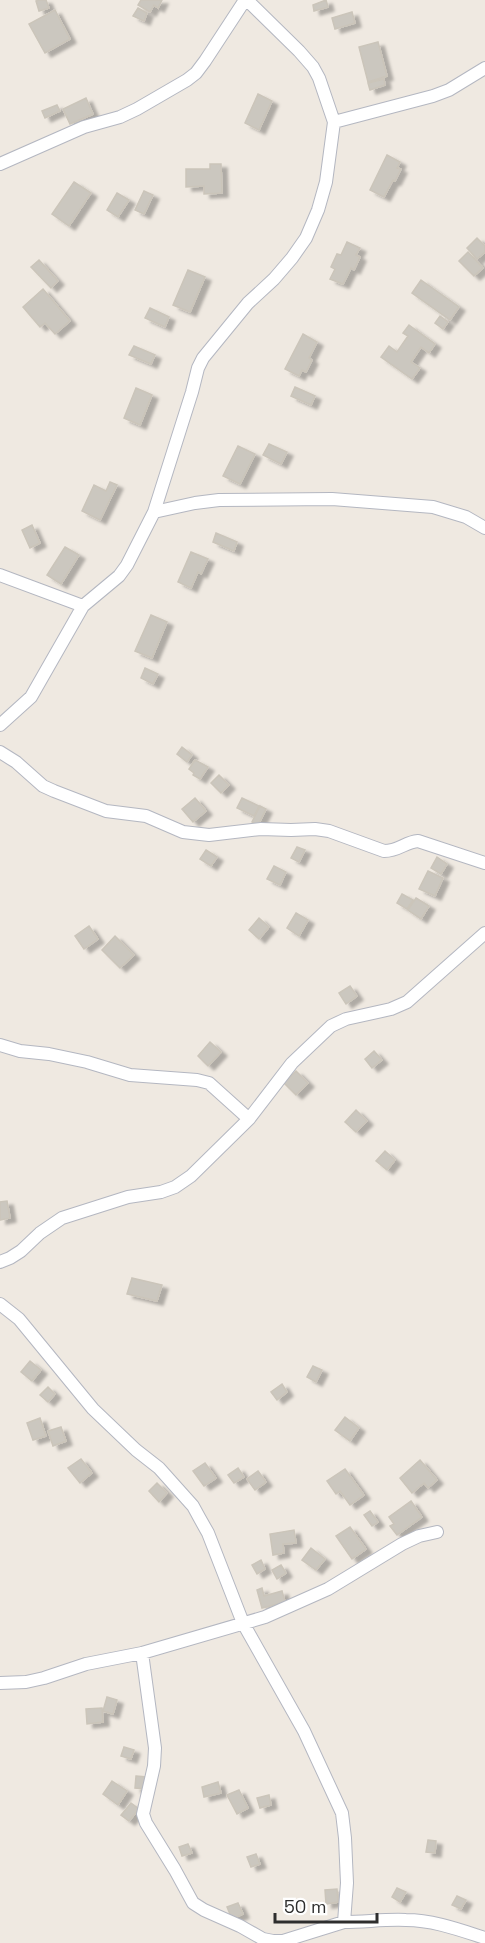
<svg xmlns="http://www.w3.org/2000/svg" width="485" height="1943" font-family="'Space Grotesk',sans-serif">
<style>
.building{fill:#cbc7bf;stroke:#cbc5ba;stroke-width:1.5;filter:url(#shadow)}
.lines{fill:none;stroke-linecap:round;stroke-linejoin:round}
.minor-casing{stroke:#b4b7c1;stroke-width:14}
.minor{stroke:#fff;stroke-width:12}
</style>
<defs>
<filter id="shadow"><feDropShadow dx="6" dy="4" stdDeviation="1.5" flood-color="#0004"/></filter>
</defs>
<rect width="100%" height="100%" fill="#efe9e1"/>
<!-- building -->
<path class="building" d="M39,0H46L49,8L39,11L36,1Z
M141,0H162L158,8L154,5L150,12L138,5Z
M326,0L328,7L314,11L313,5Z
M138,8L147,13L144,21L133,16Z
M55,10L70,39L45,53L29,24Z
M352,12L355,23L335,29L332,18Z
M378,42L387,76L368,82L359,47Z
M384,79L385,85L370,90L368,83Z
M258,94L272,101L259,130L245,123Z
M86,98L93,114L70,124L63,109Z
M57,105L60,111L45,118L42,111Z
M387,155L400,162L397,168L401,169L395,181L393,180L384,197L370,190Z
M210,164H221L222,193L204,194V186L186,187V169H210Z
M74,182L91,193L69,226L52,214Z
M144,191L153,195L144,214L135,210Z
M117,193L129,200L118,217L107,210Z
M477,238L485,246V252L477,259L467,248Z
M347,242L360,248L356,255L360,257L354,270L351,268L343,284L330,279L335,269L331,267L337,254L341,255Z
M468,252L483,268L474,276L459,261Z
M39,260L58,281L51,288L31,267Z
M188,270L205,277L190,312L173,305Z
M421,280L459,307L450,320L412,293Z
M43,289L70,321L55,334L45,323L40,327L23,307Z
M150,308L169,317L165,327L145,318Z
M440,316L448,322L443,329L435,323Z
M409,325L435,344L429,353L421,347L411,362L420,368L412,379L381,357L389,346L397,352L408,336L403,333Z
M303,334L317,342L309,358L312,360L306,372L302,370L299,376L285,369Z
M134,346L155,355L151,364L129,355Z
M295,387L315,396L311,405L291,396Z
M136,388L152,395L140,425L124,418Z
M269,444L287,452L281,464L263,455Z
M238,446L255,454L240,484L223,476Z
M110,482L117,485L100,520L82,511L94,485L106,491Z
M32,525L40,543L30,548L22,530Z
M216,533L237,542L234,551L213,542Z
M65,547L79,555L61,584L47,575Z
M191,552L208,559L201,574L198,572L191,588L178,582Z
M151,615L167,622L152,658L135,651Z
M145,668L158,674L153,684L141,678Z
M182,747L192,755L187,762L177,754Z
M195,760L208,767L200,779L193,775L194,773L189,769Z
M219,775L229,785L221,793L211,783Z
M195,798L206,811L193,822L182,809Z
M242,798L259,806L254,816L237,808Z
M260,806L266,809L258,825L252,822Z
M297,847L305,850L299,862L291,858Z
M206,850L217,857L211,866L200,859Z
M437,857L447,864L441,874L431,868Z
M274,866L286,872L280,885L267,879Z
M428,871L443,878L435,896L419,889Z
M402,894L413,900L407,909L397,903Z
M416,898L429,906L421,919L408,910Z
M296,913L308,920L299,936L287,928Z
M259,918L269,927L259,939L249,930Z
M89,926L98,939L84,949L75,936Z
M115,936L134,955L120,968L102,950Z
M350,986L357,996L346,1004L339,993Z
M210,1042L221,1052L208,1066L198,1056Z
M374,1051L382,1060L372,1068L365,1059Z
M296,1071L308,1083L296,1095L284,1083Z
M356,1110L367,1121L356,1132L345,1122Z
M385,1151L395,1160L387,1170L376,1161Z
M7,1201L10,1218L0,1220V1202Z
M132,1278L162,1285L157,1301L127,1294Z
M30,1361L41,1370L32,1381L21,1372Z
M313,1366L322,1370L316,1382L307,1377Z
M282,1384L287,1392L277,1400L271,1392Z
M48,1387L55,1394L48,1402L40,1395Z
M345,1417L359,1428L350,1441L335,1430Z
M40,1418L46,1436L33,1440L27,1423Z
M61,1427L66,1441L53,1446L48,1431Z
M81,1459L92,1473L80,1483L68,1468Z
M420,1460L437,1480L428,1488L424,1483L412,1493L400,1478Z
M205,1463L216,1478L204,1486L193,1471Z
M238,1468L244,1477L234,1483L228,1475Z
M345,1469L364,1495L350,1505L340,1491L336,1494L327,1481Z
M258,1471L266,1482L255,1490L247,1479Z
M157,1483L167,1493L159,1502L149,1491Z
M411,1501L422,1517L397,1535L390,1526L394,1524L389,1517Z
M370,1511L378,1522L372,1526L364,1515Z
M350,1527L366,1549L352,1559L336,1536Z
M294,1530L296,1543L283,1544L284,1553L273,1555L270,1534Z
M311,1548L325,1559L316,1570L302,1560Z
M261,1560L265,1569L257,1574L252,1565Z
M281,1565L286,1573L277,1579L272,1570Z
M262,1588L264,1596L282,1591L285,1602L262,1608L257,1590Z
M107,1697L117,1700L113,1714L103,1711Z
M102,1708L103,1722L87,1724L86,1709Z
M124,1747L134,1750L131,1759L121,1756Z
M136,1776L147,1777L146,1789L135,1788Z
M112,1781L127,1791L118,1805L103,1794Z
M218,1782L221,1793L204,1797L202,1787Z
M239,1790L248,1808L237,1814L227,1795Z
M269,1795L271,1805L260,1808L257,1798Z
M131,1803L139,1809L129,1821L121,1815Z
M428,1840L436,1841L435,1853L426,1852Z
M188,1844L192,1853L182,1856L179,1847Z
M256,1854L260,1864L251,1867L247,1857Z
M397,1888L406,1892L400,1902L392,1897Z
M337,1889L338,1902L326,1904L325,1890Z
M457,1896L466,1900L461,1909L452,1905Z
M238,1903L243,1914L232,1919L227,1907Z"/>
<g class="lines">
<!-- minor casing -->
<g class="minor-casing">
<path id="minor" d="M334,122L433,96L449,90L485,68
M0,164L84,127L120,117L137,109L187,80L196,73L205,61L245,0
M154,512L195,503L219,500L332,499L433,507L466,517L485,528
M0,575L83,606
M0,725L31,697L83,606L119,576L127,565L154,512L192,392L198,368L203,358L248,303L274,279L292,258L306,238L318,210L326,182L334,122L319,78L313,67L299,51L247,0
M0,752L16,762L43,786L54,791L106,811L146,816L183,832L209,835L261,829L291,830L315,829L329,831L384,851C399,851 405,842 418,841L485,863
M0,1045L20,1051L49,1054L87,1062L130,1075L197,1080L209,1083L249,1119
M0,1262L10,1258L21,1251L40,1233L62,1218L128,1197L161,1192L175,1187L191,1176L249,1119L292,1063L331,1026L346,1019L391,1009L407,1002L485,933
M0,1304L19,1319L93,1409L136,1450L159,1468L193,1506L199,1517L208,1533L243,1623L304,1731L342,1813L345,1838L347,1883L344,1922C365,1922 385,1919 406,1920C433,1920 460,1930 485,1938
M142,1653L155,1748L154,1766L143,1814L146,1823L175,1870L193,1903L204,1910L240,1926L263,1939L273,1941H283L344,1922
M0,1683L26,1682L44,1678L86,1664L142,1653L265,1617L328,1589L402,1544L419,1536L437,1532"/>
</g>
<!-- minor -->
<use href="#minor" class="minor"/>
</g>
<!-- scale -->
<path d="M275 1913v9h102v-9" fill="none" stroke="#2e2e2e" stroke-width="3"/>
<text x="284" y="1913" font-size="18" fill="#2e2e2e" stroke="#ffffff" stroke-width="4.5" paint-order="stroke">50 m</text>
</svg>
